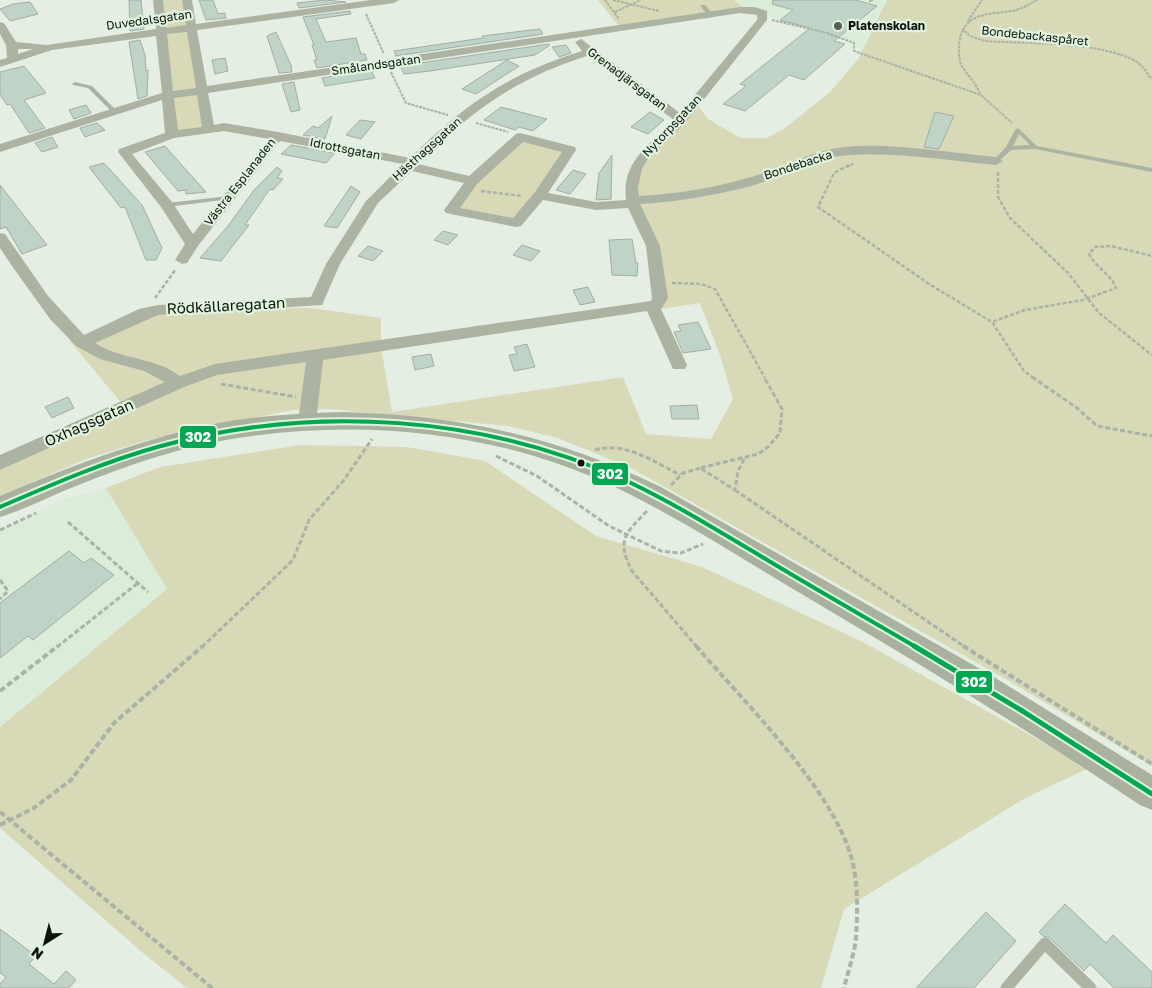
<svg xmlns="http://www.w3.org/2000/svg" width="1152" height="988" font-family="'Golos Text',sans-serif">
<style>
.built{fill:#dbedd9}
.green{fill:#d7d9b7}
.building{fill:#bfd3c6;stroke:#a4ada5}
.lines{fill:none;stroke-linecap:round;stroke-linejoin:round}
.path-far3{stroke:#abb2a6;stroke-width:2;stroke-dasharray:3 1;stroke-linecap:butt}
.path-far2{stroke:#abb2a6;stroke-width:2.5;stroke-dasharray:4 2;stroke-linecap:butt}
.path-far1{stroke:#abb2a6;stroke-width:3;stroke-dasharray:5 2.5;stroke-linecap:butt}
.path{stroke:#abb2a6;stroke-width:4;stroke-dasharray:6 3;stroke-linecap:butt}
.lane{fill:#adb3a2;fill-rule:evenodd}
.street{fill:#adb3a2;fill-rule:evenodd}
.secondary{fill:#aab29f;fill-rule:evenodd}
.bus-1-far1-casing{stroke:#e0f3de;stroke-width:8}
.bus-1-casing{stroke:#e0f3de;stroke-width:9}
.bus-1-far1{stroke:#00a651;stroke-width:4}
.bus-1{stroke:#00a651;stroke-width:5}
.poi-dot{fill:#585f57;stroke:#e0f3de;stroke-width:2}
.bus-dot{fill:#0c120b;stroke:#e0f3de;stroke-width:2}
.labels{text-anchor:middle;stroke-width:4.5;stroke-linejoin:round;paint-order:stroke}
.far-street-label{font-size:12px;fill:#0c120b;stroke:#e0f3de}
.far-poi-label{font-size:12px;font-weight:bold;fill:#0c120b;stroke:#e0f3de;text-anchor:start}
.street-label{font-size:15px;fill:#0c120b;stroke:#e0f3de}
.line-badge{stroke:#e0f3de;stroke-width:2}
.badge-label{font-size:14px;text-anchor:middle;font-weight:bold;fill:#fff}
</style>
<rect width="100%" height="100%" fill="#e4eee3"/>
<!-- built -->
<path class="built" d="M734,0H887L859,58L858,45L774,18L758,9L744,7Z
M106,488L167,589L0,727V531L60,500Z"/>
<!-- green -->
<path class="green" d="M154,0H185L205,129L172,136Z
M598,0H734L745,9L621,29Z
M887,0H1152V766L1004,678L631,468L558,438L508,426L330,409L292,410L148,440L86,459L0,496V461L123,405L70,341L107,331L142,314L186,307L311,308L381,318V347L392,412L623,377L646,434L711,439L733,399L721,358L700,303L647,311L657,297L633,166L696,103L708,119L741,138H767L784,129L830,92L859,58Z
M520,137L563,152L514,223L453,210Z
M300,445L407,447L485,461L596,536L702,567L861,641L1089,768L1027,797L844,909L821,988H187L143,953L0,828V727L167,589L106,488L160,467Z"/>
<!-- building -->
<path class="building" d="M129,0H141L144,29L130,31Z
M199,0H213L218,14L225,13L226,18L206,20Z
M325,0L346,2L299,8L297,3Z
M773,0H856L877,6L834,41L845,44L804,80L789,75L745,111L723,104L746,86L740,84L810,28L780,20L793,10L772,4Z
M30,2L38,14L10,21L0,9L13,4Z
M350,11L351,14L316,19L326,42L356,38L361,54H365L367,60L317,68L314,60H317L312,45H314L303,17Z
M540,29L543,34L396,56L394,51L483,38L482,36Z
M276,32L291,65L292,72L279,73L267,36Z
M140,40L145,55L146,71L148,70L147,96L138,99L129,42Z
M549,44L550,45L535,55L430,71L404,74L400,66Z
M566,45L571,53L559,57L552,47Z
M225,58L228,71L215,74L212,60Z
M507,60L519,66L476,94L462,89Z
M24,66L46,93L24,100L45,128L29,133L10,104L7,105L0,95V72Z
M371,70L375,78L325,86L322,78Z
M294,82L300,110L291,112L282,84Z
M86,105L91,113L74,119L69,110Z
M501,107L547,119L533,131L519,127L515,130L484,120Z
M650,112L664,120L648,134L631,127Z
M935,112L954,116L939,149L924,147Z
M332,116L325,139L303,135L313,126L318,128Z
M360,120L375,122L361,139L346,135Z
M97,123L105,130L85,137L80,128Z
M52,137L58,147L42,152L35,143Z
M291,145L335,153L326,163L281,154Z
M165,146L188,172L206,192L186,194V190L178,191L145,152Z
M612,155L611,199L596,200L599,173Z
M104,163L142,205L162,248L156,260H146L125,207L121,208L89,167Z
M277,167L282,171L277,178L283,179L273,190L270,189L245,225H249L221,261L200,258L228,226L254,190Z
M573,170L586,174L570,194L556,190Z
M0,185L47,245L22,254L6,227L0,229Z
M351,186L360,192L337,228L324,226Z
M443,231L458,235L448,245L434,240Z
M632,239L636,263H638L637,276L612,275L609,240Z
M522,245L540,251L531,261L513,255Z
M368,246L383,251L373,261L358,256Z
M588,287L595,302L580,305L573,290Z
M698,322L711,349L683,353L674,332L681,331L678,325Z
M527,344L535,367L514,371L509,355L517,354L514,347Z
M431,354L434,366L415,370L412,357Z
M68,397L74,408L52,418L45,407Z
M697,405L699,419H672L670,406Z
M69,551L84,563L91,558L114,575L33,640L28,636L0,658V603Z
M1065,904L1106,943L1113,935L1152,972V988H1114L1090,964L1084,971L1050,938L1043,936L1039,932Z
M986,912L1016,941L974,988H916Z
M0,929L36,956L29,964L54,984L66,971L76,980L69,988H0V984L6,977L0,973Z"/>
<g class="lines">
<!-- path-far3 -->
<path class="path-far3" d="M605,0L619,19
M613,0L659,11
M1037,0C1030,4 1023,8 1016,10C996,15 974,10 963,30L970,36L985,41C1026,44 1102,41 1137,62C1143,66 1147,74 1152,79
M615,12L641,0
M366,14L384,54
M772,20L827,33L854,43V51L981,95L1012,123
M968,21L982,0
M963,30C958,38 957,60 963,68C969,77 976,83 980,94
M391,72L406,103L448,115
M476,123L508,132
M847,167L854,163"/>
<!-- path-far2 -->
<path class="path-far2" d="M849,165L834,173L818,207L929,284L992,322
M998,172V197L1010,218L1069,274L1099,313L1152,355
M481,191L522,196
M672,283L701,284L715,289L765,378
M155,298L176,269
M1034,378L1024,371L992,322L1025,310L1083,300L1116,288C1110,273 1096,268 1089,254L1095,247L1111,246L1152,256"/>
<!-- path-far1 -->
<path class="path-far1" d="M1032,377L1077,408L1097,426L1152,436
M221,384L296,397
M595,450C624,441 655,462 680,475
M496,456L537,476L609,526L661,551L681,553L703,544
M744,459L738,471L735,490L700,468L758,454L768,447L780,433L782,409L764,377
M671,485L683,473L700,468
M735,490L965,647
M647,511C625,534 616,540 632,571L697,647
M68,522L148,592
M0,530L36,513
M0,580L8,591L0,599
M57,647L138,583
M202,647L293,560L309,520L344,480L372,439"/>
<!-- path -->
<path class="path" d="M696,646C744,702 827,783 850,853C858,877 858,910 856,936C855,953 848,971 844,988
M963,646L1152,764
M0,691L58,646
M0,812L212,988
M0,825L34,808L71,780L114,723L203,646"/>
<!-- lane -->
<path class="lane" d="M869,0H874L871,2H869Z
M701,5H705L713,14V16H709L701,7Z
M75,82L92,86L117,111V113H113L88,88L73,85L72,84Z
M1018,128L1037,146L1152,168V172L1035,149L1011,150L998,162H994V160L1006,147L1015,130ZM1019,134L1030,145L1013,146Z
M229,196L232,198L231,199L167,207L164,205L167,203Z
M1045,937L1049,939L1095,984L1097,988H1082L1045,952L1014,988H1000L1002,984L1041,939Z"/>
<!-- street -->
<path class="street" d="M153,0H163L166,28L186,25L182,0H192L196,24L371,0H399L394,3L197,30L207,86L740,7H755L767,11V20L685,123L647,160L642,169L638,188L639,196C678,194 720,187 758,175C785,166 809,153 837,148C883,141 949,153 996,157L1003,161L996,165C945,160 891,151 840,156C814,158 791,172 767,181C731,193 679,202 640,204L660,246L668,298L661,309L687,365L685,369H673L647,311L323,360L316,422L313,426L307,428L301,426L298,422L306,362L217,375L184,387L0,470V455L165,382L144,371L100,359L76,346L50,319L12,266L0,248V233L5,234L48,296L84,335L139,309L158,305L311,297L326,264L366,201L403,164L280,141L198,246L187,263L182,264L175,260L185,244L161,207L118,152L119,149L165,133L162,100L0,152V144L162,93L156,36L52,50L0,67V60L7,58L6,45L0,34V22L4,23L16,42L47,45L156,29ZM740,13L757,15V20L680,113L581,39L575,42L582,51C508,74 465,104 410,158L278,132L224,123L214,125L208,93ZM187,32L196,88L173,91L167,34ZM18,49H33L18,54ZM587,56L674,120C649,145 621,162 626,200L596,202L548,193L576,150L575,147L520,133L516,134L469,176L418,164C472,111 514,79 587,56ZM197,95L202,127L178,130L174,98ZM224,131L269,139L193,234L172,202L132,154L174,138ZM523,142L562,152L535,192L513,218L460,208L477,184ZM412,171L464,183L444,210L446,213L516,227L521,226L543,200L596,210L628,208L646,246L652,298L651,301L215,364L180,376C155,357 121,360 95,343L158,315L322,305L340,264L378,203Z"/>
<!-- secondary -->
<path class="secondary" d="M342,412C459,415 556,436 661,487L989,674L1152,775V810L1140,805C1034,734 925,667 815,602C750,564 687,522 619,489C501,432 366,418 238,438C182,446 128,465 76,486C50,496 26,509 0,517V496C76,464 154,434 235,420C271,415 306,413 342,412Z"/>
<!-- bus-1-far1 casing -->
<g class="bus-1-far1-casing">
<path id="bus-1-far1" d="M0,507C53,484 106,461 161,446C314,404 485,415 629,482C681,507 730,538 779,567C824,594 870,620 916,647"/>
</g>
<!-- bus-1 casing -->
<g class="bus-1-casing">
<path id="bus-1" d="M914,646L1024,712L1152,794"/>
</g>
<!-- bus-1-far1 -->
<use href="#bus-1-far1" class="bus-1-far1"/>
<!-- bus-1 -->
<use href="#bus-1" class="bus-1"/>
</g>
<!-- markers -->
<circle class="poi-dot" cx="838" cy="26" r="5"/>
<circle class="bus-dot" cx="581" cy="463" r="4.5"/>
<g class="labels">
<!-- far-street labels -->
<g class="far-street-label">
<text transform="translate(149 20) rotate(-8)" y="4">Duvedalsgatan</text>
<text transform="translate(1035 36) rotate(6)" y="4">Bondebackaspåret</text>
<text transform="translate(376 65) rotate(-8)" y="4">Smålandsgatan</text>
<text transform="translate(627 79) rotate(37)" y="4">Grenadjärsgatan</text>
<text transform="translate(672 126) rotate(-47)" y="4">Nytorpsgatan</text>
<text transform="translate(345 149) rotate(11)" y="4">Idrottsgatan</text>
<text transform="translate(427 149) rotate(-42)" y="4">Hästhagsgatan</text>
<text transform="translate(798 165) rotate(-18)" y="4">Bondebacka</text>
<text transform="translate(240 182) rotate(-52)" y="4">Västra Esplanaden</text>
</g>
<!-- far-poi labels -->
<g class="far-poi-label">
<text x="848" y="30">Platenskolan</text>
</g>
<!-- street labels -->
<g class="street-label">
<text transform="translate(226 306) rotate(-3)" y="5">Rödkällaregatan</text>
<text transform="translate(89 423) rotate(-24)" y="5">Oxhagsgatan</text>
</g>
</g>
<g class="line-badge">
<rect x="179" y="425" width="38" height="24" rx="5" fill="#00a651"/>
<rect x="591" y="462" width="38" height="24" rx="5" fill="#00a651"/>
<rect x="955" y="670" width="38" height="24" rx="5" fill="#00a651"/>
</g>
<g class="badge-label">
<text x="198" y="442">302</text>
<text x="610" y="479">302</text>
<text x="974" y="687">302</text>
</g>
<!-- north arrow -->
<g transform="translate(45 943) rotate(216)" stroke="#e0f3de" stroke-width="4" paint-order="stroke">
<path d="M0-4L9 19L0 12L-9 19Z" fill="#0c120b"/>
<text y="-8" font-size="14" font-weight="bold" text-anchor="middle" fill="#0c120b">N</text>
</g>
</svg>
